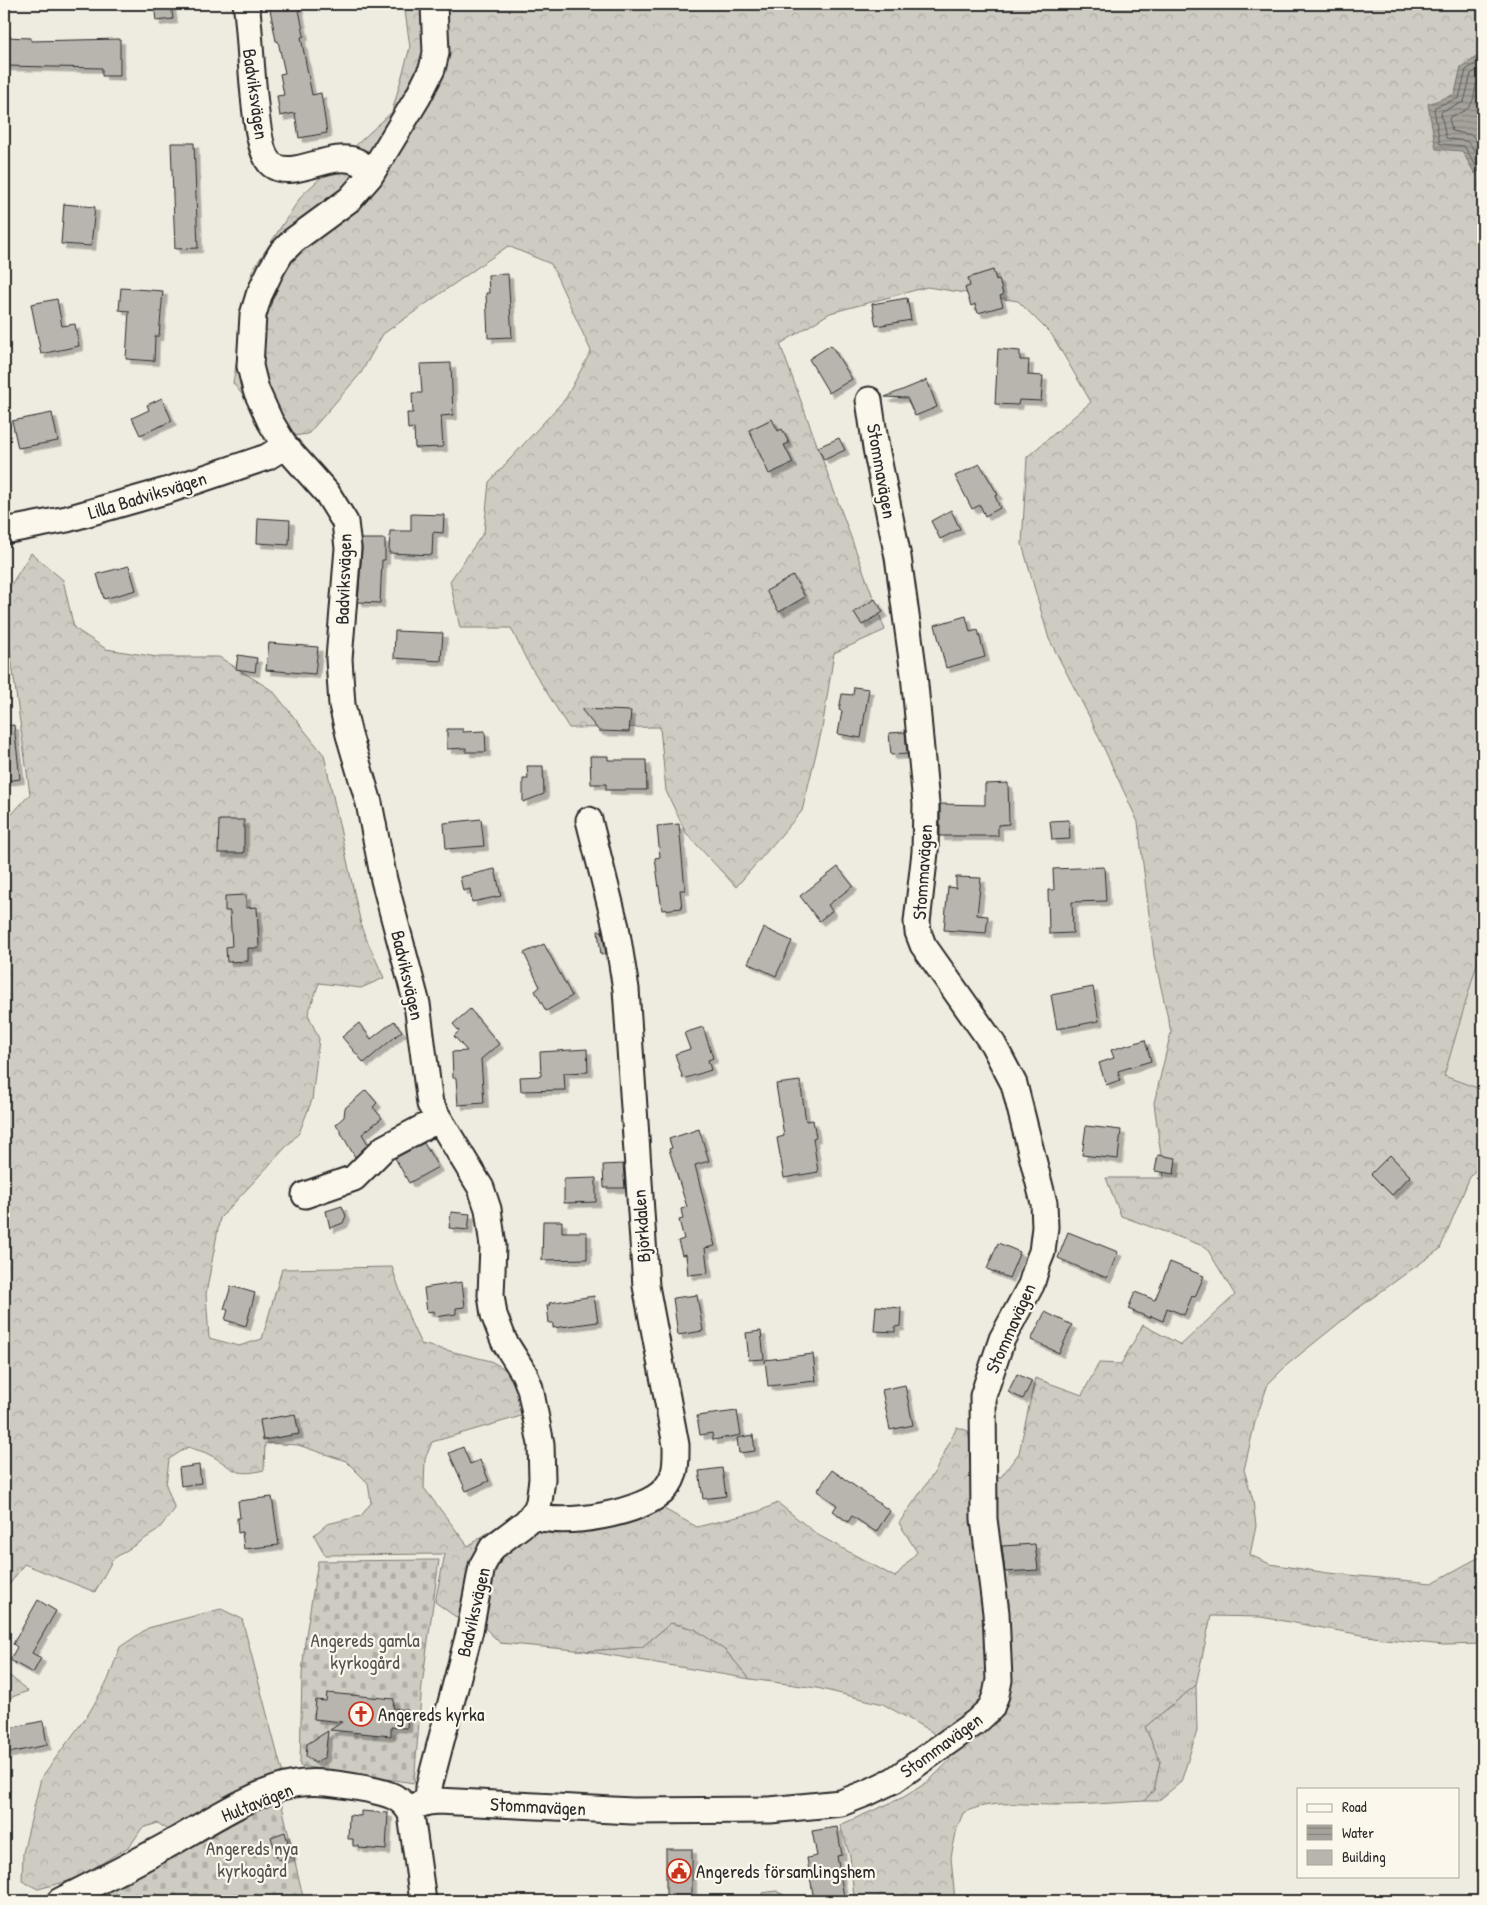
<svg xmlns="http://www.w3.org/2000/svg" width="1487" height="1905" font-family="'Patrick Hand',sans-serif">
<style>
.built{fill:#dedbd1}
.grass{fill:url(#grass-tufts);stroke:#7c7b76}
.forest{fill:url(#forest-crowns);stroke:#7c7b76}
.cemetery{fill:url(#cemetery-stones);stroke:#7c7b76}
.water{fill:url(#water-rules);stroke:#74726e}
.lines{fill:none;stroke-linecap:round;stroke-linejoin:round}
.shore{stroke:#5b5b57;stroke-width:1}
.building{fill:#b8b5ae;stroke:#2b2b2b;filter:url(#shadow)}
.minor-casing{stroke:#2b2b2b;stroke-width:29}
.minor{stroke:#fbf7ec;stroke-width:25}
.labels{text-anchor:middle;stroke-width:4.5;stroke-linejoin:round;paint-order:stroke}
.street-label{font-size:19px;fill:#2b2b2b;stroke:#fbf7ec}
.park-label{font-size:19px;fill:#545351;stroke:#fbf7ec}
.poi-label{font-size:19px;fill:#2b2b2b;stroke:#fbf7ec;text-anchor:start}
</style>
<defs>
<pattern id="grass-tufts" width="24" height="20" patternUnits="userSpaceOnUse" patternTransform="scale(1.25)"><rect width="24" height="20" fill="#cecbc2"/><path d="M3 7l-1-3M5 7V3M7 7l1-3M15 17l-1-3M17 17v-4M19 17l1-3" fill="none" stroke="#b1aea7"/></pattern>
<pattern id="forest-crowns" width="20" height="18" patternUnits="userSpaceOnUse" patternTransform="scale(1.25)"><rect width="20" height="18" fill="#cecbc2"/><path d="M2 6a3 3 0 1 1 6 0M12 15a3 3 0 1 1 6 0" fill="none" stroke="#b1aea7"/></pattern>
<pattern id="cemetery-stones" width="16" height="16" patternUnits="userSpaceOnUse" patternTransform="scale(1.25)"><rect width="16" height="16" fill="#cecbc2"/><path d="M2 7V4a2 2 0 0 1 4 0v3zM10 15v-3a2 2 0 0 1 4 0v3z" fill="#b1aea7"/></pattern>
<pattern id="water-rules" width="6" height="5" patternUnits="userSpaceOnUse" patternTransform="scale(1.25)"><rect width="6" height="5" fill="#a4a29a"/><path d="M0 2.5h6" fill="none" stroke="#86847e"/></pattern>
<filter id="shadow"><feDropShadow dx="4.5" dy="4.5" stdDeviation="0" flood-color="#0004"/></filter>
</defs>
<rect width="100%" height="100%" fill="#eeebe0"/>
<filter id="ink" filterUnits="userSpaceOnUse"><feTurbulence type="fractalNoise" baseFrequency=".02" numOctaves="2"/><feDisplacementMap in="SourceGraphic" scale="10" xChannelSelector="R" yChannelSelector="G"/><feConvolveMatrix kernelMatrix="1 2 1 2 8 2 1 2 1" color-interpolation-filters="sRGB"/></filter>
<g filter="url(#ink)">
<!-- built -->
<path class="built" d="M1483,943V1090L1444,1076Z"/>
<!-- grass -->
<path class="grass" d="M671,1623L695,1629L726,1651L750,1679L586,1651L642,1647Z
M1196,1685L1197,1731L1181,1782L1158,1801H1144L1154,1790L1160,1761L1145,1727Z"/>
<!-- forest -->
<path class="forest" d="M404,4H1483V53L1461,67L1455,94L1462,150L1475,173L1483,167V943L1444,1076L1483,1090V1159L1469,1179L1440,1249L1354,1311L1288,1364L1268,1384L1255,1422L1244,1470L1253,1500L1256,1526L1250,1555L1270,1564L1328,1573L1432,1583L1483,1555V1644L1444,1645L1385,1639L1261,1617L1211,1616L1196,1685L1145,1727L1160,1761L1154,1790L1144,1801C1114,1803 1085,1805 1055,1805C1025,1805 990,1799 963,1813L957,1828L951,1857L955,1901H847L854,1897L850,1856L840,1825L904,1797L929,1781L950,1760L932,1732L883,1704L817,1688L750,1679L726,1651L695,1629L671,1623L642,1647L586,1651L500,1643L485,1628L463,1622L435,1602L445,1554L325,1555L314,1535L327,1524L361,1516L371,1503L368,1483L346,1461L298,1445L265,1443L264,1470C232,1478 234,1467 210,1455C204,1451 195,1450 188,1447L169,1459L166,1485L175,1509L157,1531L113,1559L95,1592L24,1564L4,1592V823L30,794L4,607V596L31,553L63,580L74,628L106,649L157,657H219L273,691L324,755L362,929L384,978L361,988L319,983L308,1014L319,1039L312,1100L299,1133L220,1218L206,1294L209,1338L239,1346L262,1339L282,1269L392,1267L411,1323L421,1344L491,1361L511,1373L528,1414L432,1442L425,1459L424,1488L468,1546L514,1515L554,1513L640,1496L697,1527L757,1512L778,1503L818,1535L895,1577L917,1552L899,1523L936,1470L957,1427L968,1431L975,1472L1001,1477L1019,1453L1035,1378L1082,1395L1099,1363L1121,1364L1143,1325L1181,1345L1235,1295L1206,1247L1121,1216L1106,1178H1164L1154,1103L1171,1032L1154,956L1138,822L1090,718L1049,639L1022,544L1027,457L1091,402L1052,335L1018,301L927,287L830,313L780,344L885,630L834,653L822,729L802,811L736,887L686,833L666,791L660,727L569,728L526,659L511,628H460L450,581L484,532L489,482L566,398L591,351L551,264L508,246L383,334L361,373L308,434L277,438L233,383L252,271L302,195L392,112L410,47Z
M221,1609L242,1619L283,1775L170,1832L158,1823L142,1828L130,1846L76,1879L38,1889L22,1881L23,1853L41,1778L89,1713L108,1680L120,1647L148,1628Z
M4,1671L28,1691L4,1700Z
M777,1891L794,1901H764L762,1893Z"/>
<!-- cemetery -->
<path class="cemetery" d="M439,1560L422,1685L414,1783L300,1766L302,1675L305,1641L318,1561Z
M280,1797L304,1901H86Z"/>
<!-- water -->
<path class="water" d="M1483,53V167L1475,174L1462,151L1436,149L1428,104L1455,94L1461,67Z"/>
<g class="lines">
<!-- shore -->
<path class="shore" d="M1483,59L1466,70L1459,98L1435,107L1434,109L1440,144L1464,146L1475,164H1483
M1483,66L1471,74L1464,102L1442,111L1441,113L1446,138C1467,143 1466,135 1478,157H1483
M1483,75C1472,82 1478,97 1469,107C1464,113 1455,113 1449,118L1452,131L1472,135L1483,150"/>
</g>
<!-- building -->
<path class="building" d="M154,4H171L173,19L156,21Z
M269,4H298L304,36L301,37L312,95L321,93L327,133L299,138L295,113L280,116L277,96L284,95L280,74L285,73L278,41H276Z
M4,37L31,38V41L120,39V76H102V68L4,66Z
M171,143H194L198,248L175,249Z
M64,204L95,207L91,246L61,244Z
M993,270L996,280L999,279L1003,295L1000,296L1003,306L978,313L975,304L971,306L965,288L970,286L968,278Z
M508,274L512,337L488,338L486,293H489L488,275Z
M121,288L163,291L159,336H155L154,361L126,359L129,311L119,310Z
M907,298L911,320L876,326L872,304Z
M57,299L62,326L75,324L79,346L41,354L31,304Z
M831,345L852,379L829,393L809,359Z
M998,349L1020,351V360H1029L1028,375L1043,376L1041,401L1019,400L1018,405L995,404Z
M451,363L453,415L441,416L443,447L415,448L414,428L408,429L407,413H413L412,393H422L420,364Z
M927,380L937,407L915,416L907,398L885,397Z
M162,398L172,421L140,435L132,418L149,410L147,405Z
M52,413L58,441L18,448L12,421Z
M772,419L778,431L782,429L789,443L784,445L793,463L769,474L749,430Z
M839,438L845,450L824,460L818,447Z
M980,464L998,495L995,496L1000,508L985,516L980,505L972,509L955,476Z
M951,510L960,529L940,539L931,521Z
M411,514L444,515L443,533L433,532L432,555L389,553L390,531H411Z
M258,518L290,520L289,545L257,543Z
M361,539H385V560H382L380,603L358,602L362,549Z
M129,566L136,590L104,599L97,574Z
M793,576L805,597L779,612L766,591Z
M875,599L883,612L862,625L854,612Z
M966,616L970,632L978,630L985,657L946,668L935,625Z
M395,631L443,633L441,661L394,658Z
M269,643L318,647L315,674L266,670Z
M238,655L257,658L255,672L236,669Z
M854,687L869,689L861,738L838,734L842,711L839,710L842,694L853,695Z
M581,709L631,711L629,732L599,731Z
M14,725L20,779L4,781V726Z
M447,729H463V732L485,731L486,752H466V748L447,749Z
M905,732L907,754L891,755L889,733Z
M590,756H608V760H646L647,790H606V784H591Z
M527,766H543L544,794L523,802V779H528Z
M1008,783L1009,824L998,825V836H940V804L985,805V784Z
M481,819L484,846L446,849L444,823Z
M219,820H244V853H218Z
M1069,820L1070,839L1052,840L1050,821Z
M679,824L685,890H680L682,908L662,910L655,858L660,857L657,826Z
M838,867L853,886L828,905L832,911L819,921L800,896Z
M1104,867L1106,901L1072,902L1073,933L1049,934L1048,890H1054L1053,869Z
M495,869L501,896L472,902L470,889L463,891L460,877Z
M956,877L981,878L977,915L988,916L986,933L944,930L948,887L956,888Z
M246,895V908L257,907L259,948H248V961L227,962L226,947L232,946L230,911H225V896Z
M764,928L792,941L776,976L748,963Z
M598,931H602L606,954L601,955Z
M544,944L572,996L546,1011L535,991L540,987L524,953Z
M1093,987L1099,1021L1057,1029L1051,995Z
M470,1009L499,1044L481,1059L484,1103L458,1105L456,1078H453L452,1052L467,1051L454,1036L459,1031L453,1024Z
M394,1021L402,1031L364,1063L342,1037L359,1023L371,1039Z
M703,1027L713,1058L708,1060L711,1070L683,1079L675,1054L690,1049L684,1033Z
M1145,1040L1151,1061L1118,1071L1120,1080L1106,1085L1099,1063L1114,1058L1111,1050Z
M587,1049L588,1072L564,1073L565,1090L521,1091L520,1077L541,1076L540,1052Z
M800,1081L806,1121L813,1120L816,1137L813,1138L818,1172L784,1178L777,1138L784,1136L776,1084Z
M366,1090L377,1103L373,1107L382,1118L362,1134L368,1144L355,1157L336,1124L344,1117L345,1108Z
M1086,1126L1121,1130L1118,1159L1082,1155Z
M699,1129L709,1161L695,1165L715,1246L705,1248L708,1273L688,1275L686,1254L682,1255L678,1241L684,1239L679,1220L683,1219L681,1209L687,1207L669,1149L672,1148L669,1139Z
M424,1143L438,1167L409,1183L395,1158Z
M1158,1155L1176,1158L1174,1174L1155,1171Z
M1390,1155L1410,1176L1392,1195L1371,1174Z
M623,1164L625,1188H604L603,1165Z
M596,1178V1202L564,1203V1179Z
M342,1206L346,1216L343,1223L330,1228L326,1211Z
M451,1212L470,1214L468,1230L449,1228Z
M543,1221H562V1232H587V1259L542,1260Z
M1068,1232L1118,1252L1107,1278L1090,1271V1272L1058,1258Z
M998,1243L1020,1252L1009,1278L987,1269Z
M1170,1262L1204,1276L1195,1297L1192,1296L1184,1315L1167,1308L1163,1321L1151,1316L1150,1318L1128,1309L1135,1292L1155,1300Z
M462,1282L465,1307L456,1308V1314L435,1317L434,1311L427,1312L424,1288Z
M231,1286L255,1293L246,1326L225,1320L228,1310L224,1309Z
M697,1295L703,1331L678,1335L673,1298Z
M594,1296L598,1322L553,1328V1323H549L547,1305H550L549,1303Z
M876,1306L901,1308L900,1326L895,1327V1332L874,1331Z
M1045,1312L1072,1325L1059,1353L1031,1340Z
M761,1331L764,1359L749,1360L746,1333Z
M813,1354L816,1381L768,1386L765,1360Z
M1017,1374L1032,1381L1023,1399L1008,1392Z
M905,1385L913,1425L890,1430L882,1390Z
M737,1411L741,1435L713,1440L712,1433L700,1435L697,1416Z
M295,1414L299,1434L263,1440L260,1420Z
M753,1435L755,1451L739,1453L737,1438Z
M463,1447L470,1464L480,1460L489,1481L466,1491L449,1453Z
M199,1465L201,1483L181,1486L179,1468Z
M722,1468L726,1496L703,1499L699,1471Z
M832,1470L890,1511L876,1532L852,1516L848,1522L833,1511L837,1505L817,1491Z
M272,1497L279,1545L244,1549L242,1532L238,1533L237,1518H240L238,1501Z
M1035,1544L1038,1570L1005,1572L1002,1546Z
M38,1600L56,1611L32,1653L41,1658L33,1673L10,1660L17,1647L13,1644Z
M327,1693L394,1699L393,1708L408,1710L407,1728L391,1727V1736L330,1730L342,1722L314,1719L316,1700L326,1701Z
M43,1721L47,1745L4,1754V1729Z
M328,1731L325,1757L315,1763L306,1756L307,1744Z
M361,1811L388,1813L386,1850L359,1848V1846H353V1839H348L349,1815L361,1816Z
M837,1827L842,1855L837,1856L844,1897L814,1901L807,1858L817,1856L812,1831Z
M285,1832L292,1856L278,1860L271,1837Z
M666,1849H692V1901H666Z"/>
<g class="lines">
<!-- minor casing -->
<g class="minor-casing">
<path id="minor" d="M246,4C252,33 251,150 272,165C294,181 332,149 358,162C363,164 367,171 370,176
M4,531L67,519L169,490L267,457L285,446
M305,1195L354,1178L384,1148L439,1119
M532,1515C560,1528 647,1513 666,1488C677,1475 676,1461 676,1445L646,1286L626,989L616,927L589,820
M428,1802L429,1787L470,1630L482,1566L492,1548L526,1522L536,1510L539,1502L542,1479L541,1444L530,1388L524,1373L504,1341L494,1315L491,1295L493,1246L488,1209L481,1188L430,1104L417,1004L384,880L369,803L349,735L342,705L339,659L348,548L345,522L327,493L285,446L270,421L256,390L250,366L253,315L259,295L271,270L281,253L294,240L350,199L370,176L418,97L432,69L436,53L434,4
M408,1808L428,1802L438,1801L632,1811L770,1810L841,1803L869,1792L894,1780L976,1722L991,1708L996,1695L999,1680L996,1613L984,1519L983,1396L1002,1339L1031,1285L1038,1262L1042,1252L1045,1227L1044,1203L1014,1084L993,1044L923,945L918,932L917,922L925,852L926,804L914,674L898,557L876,448L869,400
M60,1901C98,1882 137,1862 175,1841C208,1822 257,1790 295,1784C319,1780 344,1785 367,1789C386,1793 402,1796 411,1814L423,1901"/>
</g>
<!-- minor -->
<use href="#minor" class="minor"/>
</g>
</g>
<!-- icons -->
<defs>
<g id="church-ring" transform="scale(1.25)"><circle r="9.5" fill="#fbf7ec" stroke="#c8321e" stroke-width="1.5"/><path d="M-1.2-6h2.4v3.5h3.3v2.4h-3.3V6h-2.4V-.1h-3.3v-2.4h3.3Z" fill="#c8321e"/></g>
<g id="civic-ring" transform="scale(1.25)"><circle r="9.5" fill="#fbf7ec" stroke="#c8321e" stroke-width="1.5"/><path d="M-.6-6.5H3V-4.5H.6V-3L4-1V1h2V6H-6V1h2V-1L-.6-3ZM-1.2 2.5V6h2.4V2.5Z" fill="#c8321e"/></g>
</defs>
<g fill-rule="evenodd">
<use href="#church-ring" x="361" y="1714"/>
<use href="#civic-ring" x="679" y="1871"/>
</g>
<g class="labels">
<!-- street labels -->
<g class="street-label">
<text transform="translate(256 94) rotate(82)" y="7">Badviksvägen</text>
<text transform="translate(882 471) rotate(80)" y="7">Stommavägen</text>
<text transform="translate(147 495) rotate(-17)" y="7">Lilla Badviksvägen</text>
<text transform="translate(343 579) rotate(-88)" y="7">Badviksvägen</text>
<text transform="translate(922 872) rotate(-86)" y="7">Stommavägen</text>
<text transform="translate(408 975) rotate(77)" y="7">Badviksvägen</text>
<text transform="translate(641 1226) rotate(-94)" y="7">Björkdalen</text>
<text transform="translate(1010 1328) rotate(-66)" y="7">Stommavägen</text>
<text transform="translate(473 1612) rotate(-77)" y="7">Badviksvägen</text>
<text transform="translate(941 1745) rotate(-36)" y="7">Stommavägen</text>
<text transform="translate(257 1802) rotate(-22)" y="7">Hultavägen</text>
<text transform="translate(538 1806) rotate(3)" y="7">Stommavägen</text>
</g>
<!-- park labels -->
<g class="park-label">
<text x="365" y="1647">Angereds gamla<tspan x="365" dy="22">kyrkogård</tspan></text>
<text x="252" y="1855">Angereds nya<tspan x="252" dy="22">kyrkogård</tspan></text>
</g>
<!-- poi labels -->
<g class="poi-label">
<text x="378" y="1721">Angereds kyrka</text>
<text x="696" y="1878">Angereds församlingshem</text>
</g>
</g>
<!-- margin -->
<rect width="1487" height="1905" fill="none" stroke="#fbf7ec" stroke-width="20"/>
<rect x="10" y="10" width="1467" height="1885" fill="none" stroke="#2b2b2b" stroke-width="2" filter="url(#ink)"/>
<!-- legend -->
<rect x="1297" y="1788" width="162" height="90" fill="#fbf7ec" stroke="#a8a59f"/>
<rect x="1307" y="1804" width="25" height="8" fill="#fbf7ec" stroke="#a8a59f"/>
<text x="1342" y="1812" font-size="15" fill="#2b2b2b">Road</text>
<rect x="1307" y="1825" width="25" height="15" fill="url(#water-rules)" stroke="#a8a59f"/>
<text x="1342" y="1838" font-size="15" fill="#2b2b2b">Water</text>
<rect x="1307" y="1850" width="25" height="15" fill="#b8b5ae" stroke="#a8a59f"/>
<text x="1342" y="1862" font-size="15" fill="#2b2b2b">Building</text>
</svg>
